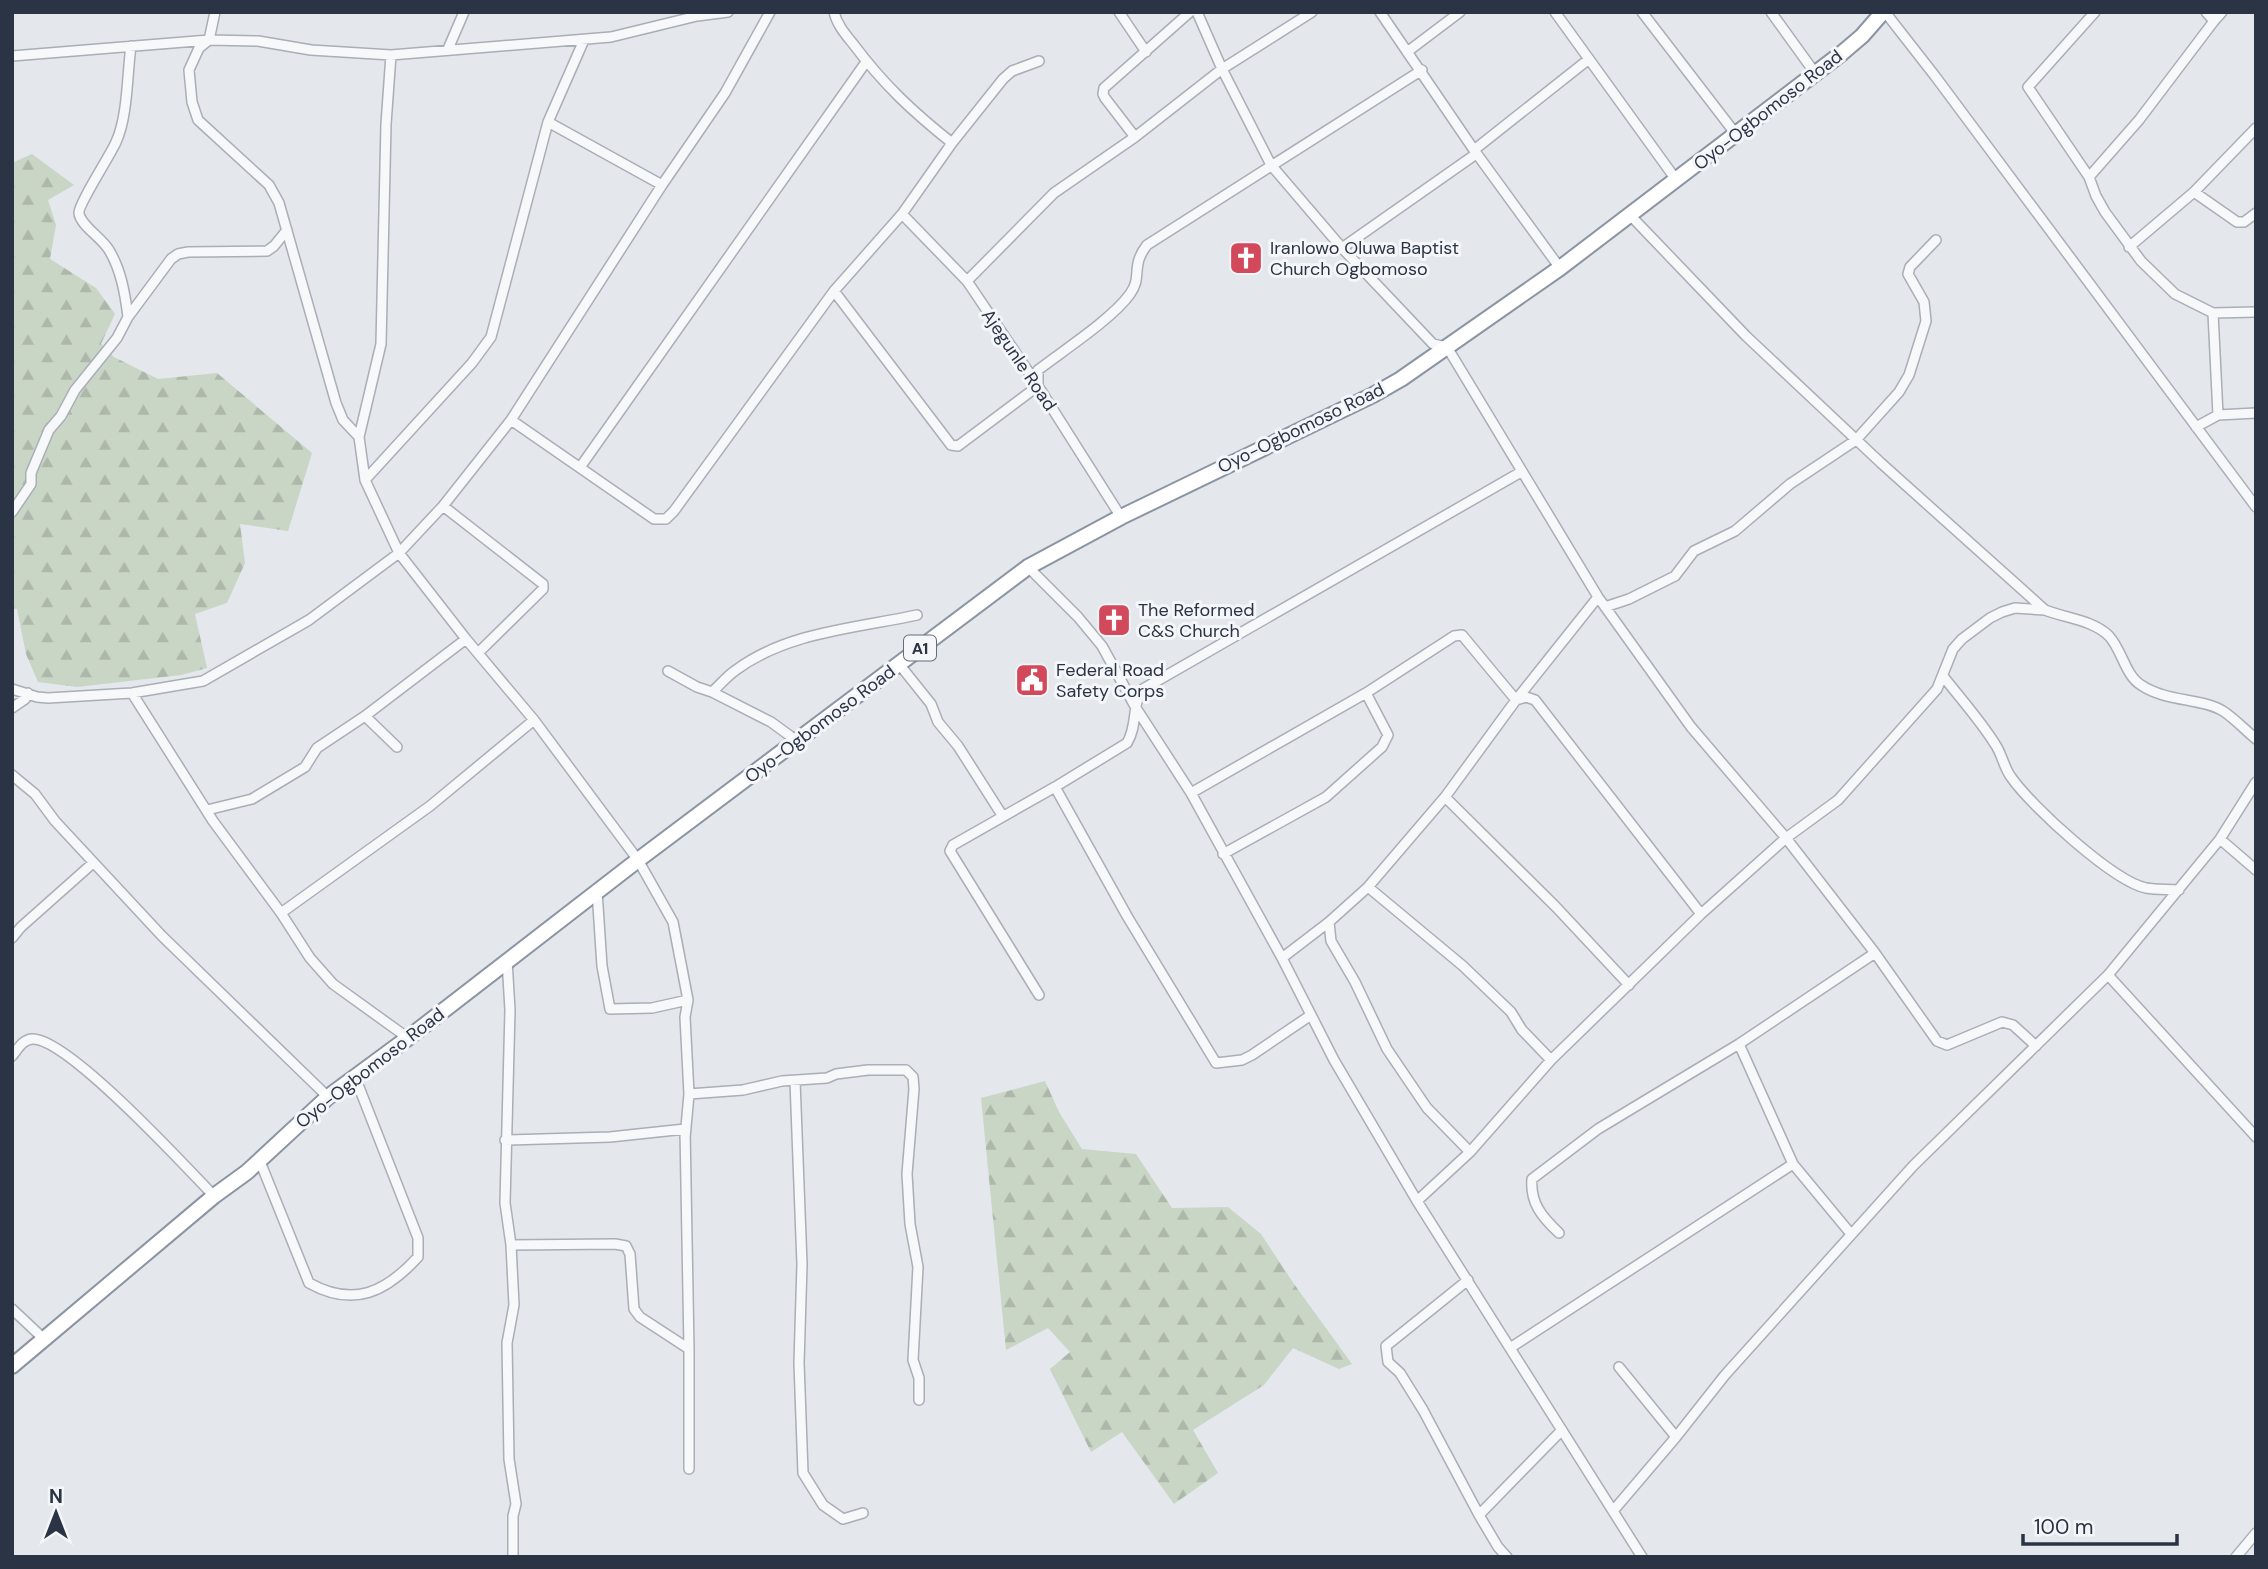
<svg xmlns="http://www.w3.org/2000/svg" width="2268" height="1569" font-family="'DM Sans',sans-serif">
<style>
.forest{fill:url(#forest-firs)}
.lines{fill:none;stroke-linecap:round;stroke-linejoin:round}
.minor-casing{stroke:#a9aeb7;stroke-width:12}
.trunk-casing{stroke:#8b94a3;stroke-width:18}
.minor{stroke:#f7f8fa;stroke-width:9}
.trunk{stroke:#fff;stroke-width:14}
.labels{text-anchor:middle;stroke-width:6;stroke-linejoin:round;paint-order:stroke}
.shield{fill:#f4f6f9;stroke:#676e7b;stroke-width:2}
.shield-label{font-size:16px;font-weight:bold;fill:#2b3445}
.street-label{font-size:18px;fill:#2b3445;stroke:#f4f6f9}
.poi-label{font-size:18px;fill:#2b3445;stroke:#f4f6f9;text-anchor:start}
</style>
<defs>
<pattern id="forest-firs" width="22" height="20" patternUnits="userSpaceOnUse" patternTransform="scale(1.75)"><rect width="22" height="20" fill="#c9d6c5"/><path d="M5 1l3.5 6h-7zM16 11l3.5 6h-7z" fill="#adb8ab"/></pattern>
</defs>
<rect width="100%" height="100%" fill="#e4e7ec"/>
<!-- forest -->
<path class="forest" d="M32,154L74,185L48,200L56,225L50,259L96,288L115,314L101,344L114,357L158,379L217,373L312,453L288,531L240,524L245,563L227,603L195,614L207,668L181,675L77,687L38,682L26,654L17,609H12V163Z
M1045,1081L1059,1112L1082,1149L1136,1154L1172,1208L1228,1207L1261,1234L1294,1284L1352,1364L1339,1369L1293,1348L1264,1385L1193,1430L1218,1473L1174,1504L1122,1432L1091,1452L1050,1369L1070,1352L1048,1328L1006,1350L981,1098Z"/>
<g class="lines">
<!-- minor casing -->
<g class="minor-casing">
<path id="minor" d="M215,12L209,40L199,48L189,70L192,102L198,120L269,185L279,203L336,403L343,420L359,437
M834,12C837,25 846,35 854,45C884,85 913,112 952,143
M1119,12L1146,52
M1197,12L1222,69L1271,165L1342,248L1433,344L1447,347L1598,597L1691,727L1786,838L1875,953L1937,1041L1947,1045L2002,1022L2013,1025L2036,1046
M1380,12L1474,150L1560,268
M1555,12L1677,181
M1642,12L1735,133
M1771,12L1815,73
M1885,12L1935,76L2256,507
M2095,12L2028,87L2089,177L2096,196L2105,212L2141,261L2175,294L2213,313L2256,312
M2214,21L2222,12
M448,49L464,12
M1407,52L1460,12
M391,55L386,124L381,344L359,437L365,480L399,553L466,639L534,720L638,860L673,922L688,1000L685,1017L689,1094L685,1138
M12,56L209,40L258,41L311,50L391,55L611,37L697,16L728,12
M548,122L662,185
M1135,137L1105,98L1103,94L1104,88L1190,12
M2089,177L2139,120L2214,21L2206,12
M2194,192L2237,222H2244L2256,213
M902,214L967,281L1038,386L1121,517
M1630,215L1746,336L1881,463L2045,610C2065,618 2093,620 2109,636C2122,650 2125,675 2141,685C2166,702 2202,698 2223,711C2234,718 2245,730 2256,739
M2129,247L2194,192L2256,128
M1342,248L1476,154L1474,150L1589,59
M967,281L1054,193L1135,137L1222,69L1312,12
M834,291L951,445L958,446L1038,386V370C1064,350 1112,319 1130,294C1143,276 1130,267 1147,245L1422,70
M2213,313L2218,415
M128,317C125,293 121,270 109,250C101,237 80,225 79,213C78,205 111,154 116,142C128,116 127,74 131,46
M511,420L654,519H666L674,511L834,291L902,214L952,143L1003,79L1012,71L1039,61
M2196,427L2218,415L2256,413
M581,466L866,62
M365,480L472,363L491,337L548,122L584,40
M443,506L543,584V589L478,653
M12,512L31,484V473L49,430L61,416L75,390L117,338L128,317L171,259L178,254L188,252L267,251L274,246L287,230
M1028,567L1078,617L1102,646L1136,708L1191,793L1282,958L1334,1060L1417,1201L1642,1557
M1605,607L1629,599L1675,576L1694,551L1735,531L1790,484L1856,440L1899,392L1909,375L1926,321L1924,302L1908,274L1910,267L1936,240
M899,664L931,704L938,722L958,746L1002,815
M668,671L697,687L712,692C720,685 727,676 736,670C787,632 857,628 917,615
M1943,676C1960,698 1980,720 1995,744C2002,754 2004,768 2011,777C2031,806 2113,881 2146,888C2157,890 2168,889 2179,890
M12,689L37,697L48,698L132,693L203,681L309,620L399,553L443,506L511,420L662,185L725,93L770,12
M712,692L771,722L797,741
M132,693L213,821L281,913L310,958L333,984L408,1038
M12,708L25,699L28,693
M365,716L397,747
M12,775L35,794L55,821L162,936L328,1097
M1055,787L1127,916L1216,1063L1242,1060L1252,1055L1311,1015
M1191,793L1366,693L1454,636L1462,635L1516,700L1526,697L1535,700L1701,914
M1445,797L1556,907L1629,985
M207,810L252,799L305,767L317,748L365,716L466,639
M2220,839L2256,870
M1223,854L1326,797L1382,747L1388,735L1366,693
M1368,887L1463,966L1511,1012L1522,1030L1551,1060
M597,891L602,966L610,1009L652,1008L688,1000
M281,913L430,806L534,720
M1329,922L1331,941L1355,982L1387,1049L1427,1108L1470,1152
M12,938L21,927L93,863
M1282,958L1329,922L1368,887L1445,797L1516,700L1598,597
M507,960L510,1010L505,1203L511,1245L514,1305L507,1343L509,1459L516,1504L513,1516V1557
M2108,975L2256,1137
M1039,995L950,851L953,845L1055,787L1127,743C1138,725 1131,706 1143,689L1521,472
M1739,1044L1793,1164L1851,1234
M12,1056C18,1049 22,1040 32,1039C67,1037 186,1167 214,1196
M795,1081L802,1264L799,1363L803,1473L823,1505L843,1519L863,1513
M689,1094L743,1090L782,1081L827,1078L836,1074L868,1070H906L913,1077L914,1089L907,1174L910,1224L918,1267L913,1360L919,1378V1400
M505,1140L610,1137L685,1129L689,1349V1469
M259,1159L309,1283C354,1308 386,1292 418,1257V1238L355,1077
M1417,1201L1470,1152L1551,1060L1701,914L1786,838L1838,800L1937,689L1953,649L1962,639L1990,618L2002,612L2015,608L2045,610
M1559,1233C1542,1217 1530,1203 1532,1179L1598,1129L1739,1044L1875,953
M511,1245L615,1244L626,1246L630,1254L634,1309L640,1317L689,1349
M1468,1280L1386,1346L1388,1362L1400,1373L1423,1410L1479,1515L1498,1547L1507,1557
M12,1309L44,1339
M1510,1348L1793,1164
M1619,1367L1676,1437
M1613,1511L1676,1437L1725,1375L1913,1166L2108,975L2220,839L2256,782
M1479,1515L1562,1430
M2236,1557L2256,1533"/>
</g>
<!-- trunk casing -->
<g class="trunk-casing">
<path id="trunk" d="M12,1366L214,1196L247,1172L328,1097L408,1038L638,860L1028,567L1121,517L1373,395L1401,379L1560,268L1842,53L1862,36L1883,12"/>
</g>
<!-- minor -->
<use href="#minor" class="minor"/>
<!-- trunk -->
<use href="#trunk" class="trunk"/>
</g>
<!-- icons -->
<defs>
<g id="church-square" transform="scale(1.75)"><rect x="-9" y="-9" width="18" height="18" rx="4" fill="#d1495b" stroke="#f4f6f9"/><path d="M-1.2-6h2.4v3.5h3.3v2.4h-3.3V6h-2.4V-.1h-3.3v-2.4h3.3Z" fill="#fff"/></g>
<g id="civic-square" transform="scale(1.75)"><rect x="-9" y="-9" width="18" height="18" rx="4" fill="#d1495b" stroke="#f4f6f9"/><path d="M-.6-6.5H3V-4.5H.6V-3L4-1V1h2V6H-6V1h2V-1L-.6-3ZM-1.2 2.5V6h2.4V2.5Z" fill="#fff"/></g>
</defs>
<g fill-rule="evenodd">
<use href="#church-square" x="1246" y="258"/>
<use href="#church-square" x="1114" y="620"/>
<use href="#civic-square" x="1032" y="680"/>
</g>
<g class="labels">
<!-- shield labels -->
<rect class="shield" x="904" y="635.5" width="32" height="25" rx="5"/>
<g class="shield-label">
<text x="920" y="654">A1</text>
</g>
<!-- street labels -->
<g class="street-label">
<text transform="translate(1768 110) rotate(-38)" y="6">Oyo-Ogbomoso Road</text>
<text transform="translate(1019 360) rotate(56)" y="6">Ajegunle Road</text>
<text transform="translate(1301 428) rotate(-26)" y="6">Oyo-Ogbomoso Road</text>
<text transform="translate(820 724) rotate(-37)" y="6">Oyo-Ogbomoso Road</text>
<text transform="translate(370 1068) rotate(-38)" y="6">Oyo-Ogbomoso Road</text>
</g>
<!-- poi labels -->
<g class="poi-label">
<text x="1270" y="254">Iranlowo Oluwa Baptist<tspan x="1270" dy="21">Church Ogbomoso</tspan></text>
<text x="1138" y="616">The Reformed<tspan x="1138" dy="21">C&amp;S Church</tspan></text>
<text x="1056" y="676">Federal Road<tspan x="1056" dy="21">Safety Corps</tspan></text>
</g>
</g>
<!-- border -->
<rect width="2268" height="1569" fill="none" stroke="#2b3445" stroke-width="28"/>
<!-- north arrow -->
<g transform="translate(56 1513)" stroke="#f4f6f9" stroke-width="5" paint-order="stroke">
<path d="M0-5L12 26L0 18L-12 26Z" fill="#2b3445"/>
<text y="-10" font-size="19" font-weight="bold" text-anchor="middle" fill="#2b3445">N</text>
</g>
<!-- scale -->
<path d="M2023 1534v10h154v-10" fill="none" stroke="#2b3445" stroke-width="3.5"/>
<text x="2034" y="1534" font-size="21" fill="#2b3445" stroke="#f4f6f9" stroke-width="5" paint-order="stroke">100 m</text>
</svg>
